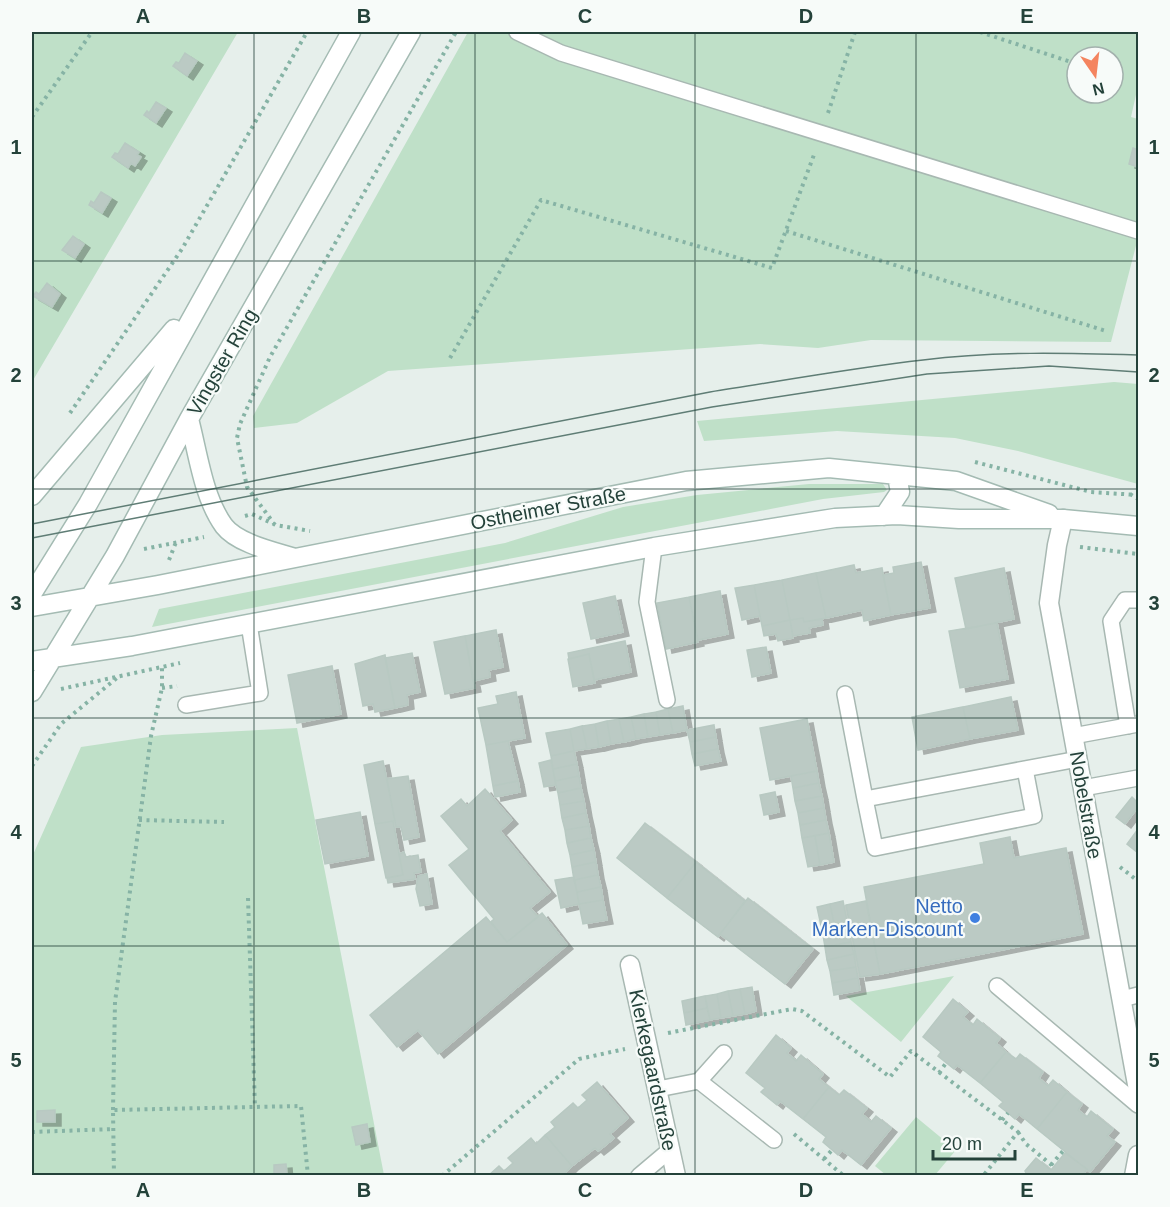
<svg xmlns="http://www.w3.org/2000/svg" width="1170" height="1207" font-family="Helvetica,sans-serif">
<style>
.green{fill:#bfe0c8;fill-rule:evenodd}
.building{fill:#bbcac4;stroke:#b8c9c2;stroke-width:1.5;filter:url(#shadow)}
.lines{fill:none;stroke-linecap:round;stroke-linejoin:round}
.lane-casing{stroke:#a8b8b2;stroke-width:18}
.street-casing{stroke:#a8b8b2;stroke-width:21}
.secondary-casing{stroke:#a4bbb3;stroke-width:21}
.path{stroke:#86b3a5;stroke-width:4;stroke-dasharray:3 4.5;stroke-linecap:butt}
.lane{stroke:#fff;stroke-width:15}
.street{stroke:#fff;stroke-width:18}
.secondary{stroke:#fff;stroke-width:18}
.tram{stroke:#5f7d75;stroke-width:1.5}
.grid{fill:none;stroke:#24423a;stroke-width:1.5;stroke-opacity:0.55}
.shop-dot{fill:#3f7fe0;stroke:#f7fbf9;stroke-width:2}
.labels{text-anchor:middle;stroke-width:4.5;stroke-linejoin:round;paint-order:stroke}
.street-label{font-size:20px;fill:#24423a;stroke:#f7fbf9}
.shop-label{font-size:20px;fill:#366cbe;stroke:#f7fbf9;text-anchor:end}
.neatline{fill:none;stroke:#24423a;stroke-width:2}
.grid-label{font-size:20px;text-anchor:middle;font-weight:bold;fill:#24423a}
</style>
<defs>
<filter id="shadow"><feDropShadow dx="6" dy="4" stdDeviation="0" flood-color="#0004"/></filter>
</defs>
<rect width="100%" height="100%" fill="#e6efeb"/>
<!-- green -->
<path class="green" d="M32,32H238L32,382Z
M468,32H1138V86L1131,117L1138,119V238L1111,342L871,340L818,348L760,344L388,371L297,423L254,428L253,416ZM1077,57H1113V93H1077Z
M1114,382L1138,384V484L1018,451L955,438L837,431L704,441L697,421Z
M809,484H883L887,490L884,492L823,499L152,627L159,609L505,543L623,507L697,495Z
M297,728L384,1175L32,1176V857L81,747L162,735Z
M954,976L901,1042L846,996Z
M916,1117L956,1150L935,1175H886L875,1166Z"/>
<!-- building -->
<path class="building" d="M185,53L197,61L187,76L173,66L176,62L179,63Z
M156,102L166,108L156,123L144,115L147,111L149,113Z
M125,143L139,152L137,155L141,157L135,166L131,163L128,168L112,157L115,153L118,154Z
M1133,148L1138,150V167L1129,164Z
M101,192L111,198L102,213L89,205L91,201L94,203Z
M73,236L84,244L75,258L62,250Z
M47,283L60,294L52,307L33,296L36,292L39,294Z
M921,562L930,608L891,615L883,575L894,573L893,567Z
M854,565L856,573L882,568L891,615L864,621L862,610L826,618L816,573Z
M1004,568L1014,619L966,629L955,578Z
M816,573L826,618L804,622L803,618L790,620L782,580Z
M782,580L790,620L762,626L754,585Z
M754,585L760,616L742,620L735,588Z
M720,591L728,634L698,640L689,597Z
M615,596L623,632L591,639L583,603Z
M689,597L698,642L666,649L657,603Z
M803,618L804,622L822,619L823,625L809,628L810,633L793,636L790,620Z
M790,620L793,638L778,641L776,634L764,636L762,626Z
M997,623L1008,679L960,688L949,631Z
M496,630L503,667L489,670L490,677L473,681L465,636Z
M465,636L475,688L445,694L434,642Z
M625,641L631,672L594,680L589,654L569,659L568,653Z
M766,647L771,673L752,677L747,650Z
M412,653L420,692L407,695L408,705L395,708L385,658Z
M589,654L595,683L573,687L568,659Z
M385,655L395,708L375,712L373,704L363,706L355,664Z
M332,666L341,714L297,723L288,675Z
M516,692L525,738L486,745L478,708L498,704L496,696Z
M1011,697L1018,730L970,739L963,707Z
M683,706L687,730L673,733L668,709Z
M963,707L970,739L918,750L912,717Z
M668,709L673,733L660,735L656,712Z
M656,712L660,735L648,737L644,714Z
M644,714L648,737L636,739L631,717Z
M631,717L636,739L624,742L619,719Z
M619,719L624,742L611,744L607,721Z
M807,719L817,771L770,780L760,728Z
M607,721L611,744L599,747L595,724Z
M595,724L599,747L587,749L582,726Z
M714,725L716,737L690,742L687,730Z
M582,726L587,749L574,751L570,729Z
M570,729L574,751L551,756L546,733Z
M716,737L718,749L692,754L690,742Z
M508,741L518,781L493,786L486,745Z
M718,749L721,761L695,766L692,754Z
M574,751L577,764L553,769L551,756Z
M551,760L556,785L544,787L539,763Z
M383,761L395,821L375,824L364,765Z
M577,764L579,776L555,781L553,769Z
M817,771L819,783L793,788L791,776Z
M408,776L419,837L404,840L401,827H396L387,779Z
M579,776L581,788L558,793L555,781Z
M518,781L520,792L495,797L493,786Z
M819,783L822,796L795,801L793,788Z
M581,788L584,801L560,805L558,793Z
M485,789L512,820L500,831L550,892L530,908L538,917L507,942L491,922L494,919L449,865L469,849L441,816L461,799L467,806Z
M775,792L779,812L764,815L760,795Z
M822,796L824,808L798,813L795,801Z
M1132,797L1138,803V807L1125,824L1116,817Z
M584,801L586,813L562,818L560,805Z
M824,808L826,820L800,825L798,813Z
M360,812L368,856L325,864L316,820Z
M586,813L589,826L565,830L562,818Z
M826,820L829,833L802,838L800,825Z
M393,821L403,875L386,878L375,824Z
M645,823L696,862L667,898L617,858Z
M589,826L591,838L567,843L565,830Z
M1138,829V853L1127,844Z
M829,833L834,862L820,865L815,836Z
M815,836L820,865L808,867L802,838Z
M1010,837L1014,858L1066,848L1083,934L880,974L864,887L984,864L980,843Z
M591,838L594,850L570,855L567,843Z
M594,850L596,862L572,867L570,855Z
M404,852L406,857L418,855L421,872L414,873L415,879L388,883L387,878L403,875L399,854Z
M596,862L598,875L574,880L572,867Z
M696,862L745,901L718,937L667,898Z
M427,874L432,904L420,906L416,889L418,876Z
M598,875L601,887L577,892L574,880Z
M574,877L579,904L561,908L555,880Z
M601,887L603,900L579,904L577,892Z
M748,898L813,949L785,984L720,934Z
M603,900L607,920L583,924L579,904Z
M843,901L849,931L836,933L830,904Z
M866,901L880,974L860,977L846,905Z
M830,904L836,933L823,935L817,907Z
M542,913L567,945L438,1054L418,1030L397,1047L370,1015L486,917L507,942Z
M849,931L851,942L825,947L823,935Z
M851,942L854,954L827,960L825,947Z
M854,954L856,967L830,971L827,960Z
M856,967L858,978L832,983L830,971Z
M858,978L860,990L834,995L832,983Z
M752,987L756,1011L745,1014L740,989Z
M740,989L745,1014L733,1016L728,991Z
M728,991L733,1016L721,1018L717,994Z
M717,994L721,1018L710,1020L705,996Z
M705,996L707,1008L684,1013L682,1001Z
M953,999L968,1012L963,1017L973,1025L977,1019L1000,1038L996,1043L1006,1052L980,1083L957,1065L954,1069L938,1056L941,1052L923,1037Z
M707,1008L710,1020L686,1025L684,1013Z
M776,1035L791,1048L787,1053L796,1061L801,1055L823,1074L819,1079L829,1087L803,1119L780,1101L777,1105L761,1092L765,1088L746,1073Z
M1006,1052L1016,1059L1020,1054L1043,1072L1039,1078L1048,1086L1053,1080L1067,1092L1037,1129L1019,1114L1015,1119L1008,1113L999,1106L1003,1102L980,1083Z
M597,1082L628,1118L610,1134L614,1138L607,1144L598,1151L595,1148L572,1166L545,1135L555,1127L551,1122L573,1103L578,1108L587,1100L582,1095Z
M829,1087L839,1095L844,1090L867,1108L862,1114L871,1122L876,1116L891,1128L861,1165L842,1150L838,1155L823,1142L826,1137L803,1119Z
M1067,1092L1082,1104L1078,1110L1087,1117L1091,1111L1113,1129L1107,1136L1115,1142L1090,1172L1037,1129Z
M55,1110V1122H37V1111Z
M367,1124L370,1142L356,1145L352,1127Z
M545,1135L572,1166L562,1176H488L499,1166L504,1171L513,1163L508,1158L531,1138L536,1144Z
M1065,1153L1087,1169L1082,1176H1027L1025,1171L1036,1158L1051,1170Z
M286,1164L287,1176H274V1165Z"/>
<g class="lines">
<!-- lane casing -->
<g class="lane-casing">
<path id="lane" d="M517,32L561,53L1138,231
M654,547L647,602L667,700
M845,694L865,799
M186,705L260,693L249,624
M1128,726L1111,621L1125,600H1138
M1073,736L1138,724
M1025,769L1034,816L875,848L865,799L1078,759
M1083,788L1138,778
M997,986L1138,1105
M1122,999L1138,995
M699,1081L724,1053
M658,1089L699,1081L774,1140
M639,1176L671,1149"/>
</g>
<!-- street casing -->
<g class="street-casing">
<path id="street" d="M1063,519L1057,545L1049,603L1138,1090
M630,965L676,1176
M1134,1176L1138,1155"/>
</g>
<!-- secondary casing -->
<g class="secondary-casing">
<path id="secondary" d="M189,419C198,453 203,497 224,526C237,543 272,551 292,557
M32,496L174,329
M884,516L900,492L897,476
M32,594L88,504L351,32
M32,607L158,585L686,481L829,468L956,481L1049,514
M32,661L132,646L654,547L835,518L897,515L959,519H1063L1138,526
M32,692L115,556L189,419L411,32"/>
</g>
<!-- path -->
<path class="path" d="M980,32L1077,64
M828,113L855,32
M32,117L92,32
M786,231L1106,331
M450,358L541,200L772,268L815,152
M70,413L182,249L307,32
M975,462L1091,492L1138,495
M1130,494L1138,499
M245,516L252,514L276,525L310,531
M275,525L247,487L237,438L240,424L270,357L456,32
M1080,547L1138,554
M144,549L204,537
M169,560L176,542
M162,688L177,686
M61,689L180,663
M32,766L61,724L118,677
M139,820L224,822
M1120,867L1138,881
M248,898L255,1108
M668,1033L792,1009L802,1011L890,1077L911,1051L1018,1132L983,1176
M939,1073L946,1063
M113,1110L115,1002L151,736L162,688V667
M1002,1120L1008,1113
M32,1132L114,1129
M1018,1132L1026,1144L1054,1167
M794,1134L844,1176
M824,1159L832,1150
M1051,1165L1063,1151
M114,1176L113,1110L301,1106L308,1176
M442,1176L579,1059L625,1049"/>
<!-- lane -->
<use href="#lane" class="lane"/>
<!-- street -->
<use href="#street" class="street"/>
<!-- secondary -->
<use href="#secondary" class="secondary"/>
<!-- tram -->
<path class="tram" d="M32,524L710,392C781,381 852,368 923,360C995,351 1067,353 1138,355
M32,538L712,407L927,374L1049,366L1138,372"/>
</g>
<!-- grid -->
<path class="grid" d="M254,32V1176M475,32V1176M695,32V1176M916,32V1176M32,261H1138M32,489H1138M32,718H1138M32,946H1138"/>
<!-- markers -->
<circle class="shop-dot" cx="975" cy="918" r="6"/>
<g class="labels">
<!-- street labels -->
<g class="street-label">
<text transform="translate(222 362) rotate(-60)" y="7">Vingster Ring</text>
<text transform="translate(548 508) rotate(-11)" y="7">Ostheimer Straße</text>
<text transform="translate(1086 805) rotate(80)" y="7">Nobelstraße</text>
<text transform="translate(653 1070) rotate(78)" y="7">Kierkegaardstraße</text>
</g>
<!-- shop labels -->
<g class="shop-label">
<text x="963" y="913">Netto<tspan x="963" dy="23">Marken-Discount</tspan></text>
</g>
</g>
<!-- border -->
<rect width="1170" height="1207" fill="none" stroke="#f7fbf9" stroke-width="66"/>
<!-- north arrow -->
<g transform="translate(1095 75) rotate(166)"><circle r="28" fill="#f7fbf9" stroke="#a3b1ad" stroke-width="1.5"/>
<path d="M0-4.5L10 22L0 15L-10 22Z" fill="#f4845f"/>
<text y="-9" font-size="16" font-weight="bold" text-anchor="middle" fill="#24423a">N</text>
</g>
<!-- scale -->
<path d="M933 1150v9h82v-9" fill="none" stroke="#24423a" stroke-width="3"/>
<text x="942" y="1150" font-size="18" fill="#24423a" stroke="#f7fbf9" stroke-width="4.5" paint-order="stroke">20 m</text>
<rect x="33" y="33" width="1104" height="1141" class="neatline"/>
<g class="grid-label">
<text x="143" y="23">A</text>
<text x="364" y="23">B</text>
<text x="585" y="23">C</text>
<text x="806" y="23">D</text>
<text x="1027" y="23">E</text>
<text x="16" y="154">1</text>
<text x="1154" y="154">1</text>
<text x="16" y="382">2</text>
<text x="1154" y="382">2</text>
<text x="16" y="610">3</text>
<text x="1154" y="610">3</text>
<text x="16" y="839">4</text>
<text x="1154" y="839">4</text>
<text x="16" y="1067">5</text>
<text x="1154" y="1067">5</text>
<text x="143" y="1197">A</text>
<text x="364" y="1197">B</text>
<text x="585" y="1197">C</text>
<text x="806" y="1197">D</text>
<text x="1027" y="1197">E</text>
</g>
</svg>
